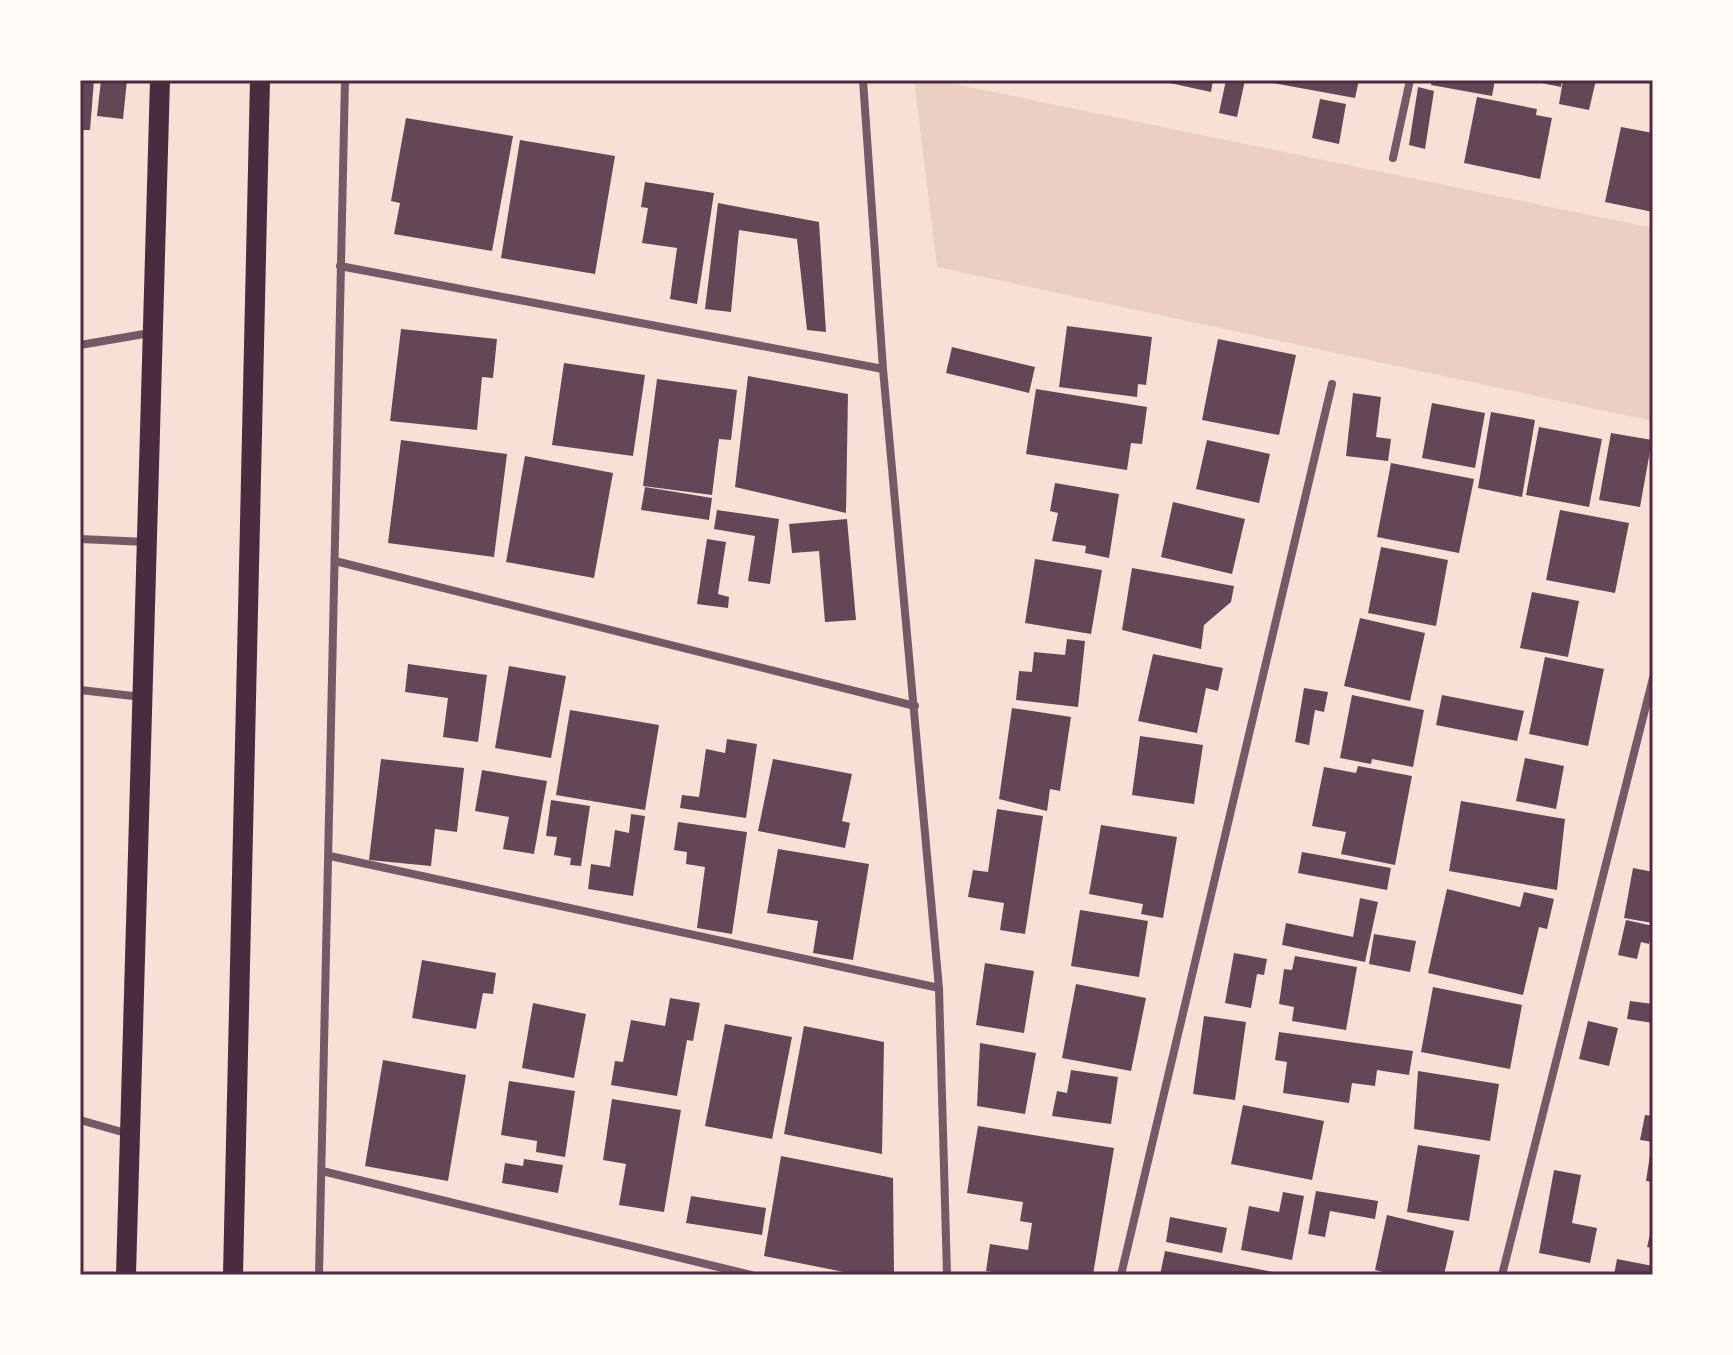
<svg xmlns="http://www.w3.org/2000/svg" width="1733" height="1355" font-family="Bitter,serif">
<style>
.green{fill:#ebcfc5}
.building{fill:#644757}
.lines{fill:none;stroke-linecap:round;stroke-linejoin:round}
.minor{stroke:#755966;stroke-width:8}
.primary{stroke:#4a2c40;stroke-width:20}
.neatline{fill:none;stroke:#4a2c40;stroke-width:3}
</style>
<rect width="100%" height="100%" fill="#f7e1d7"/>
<!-- green -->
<path class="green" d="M914,80H935L1653,228L1652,421L937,267Z"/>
<!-- building -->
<path class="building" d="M80,80H94L90,130H80Z
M101,80H127L123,119L97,116Z
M1156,80H1213L1211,92Z
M1226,80H1245L1237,117L1219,113Z
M1257,80H1359L1355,98Z
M1432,80H1495L1492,96L1431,85Z
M1527,80H1562L1561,87Z
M1563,80H1596L1589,110L1559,104Z
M1418,87L1434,91L1425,149L1409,145Z
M1477,97L1537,109L1536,115L1552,118L1540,179L1464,163Z
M1320,99L1346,104L1339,144L1312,138Z
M406,118L513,136L492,251L394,234L400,203L391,201Z
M1621,127L1653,133V212L1605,202Z
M520,140L615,156L595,274L501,258Z
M645,182L714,193L697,304L670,299L677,248L642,243L648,208L641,207Z
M718,203L819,222L826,332L807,330L797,239L739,230L731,312L705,309Z
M1067,326L1152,337L1146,385L1138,384L1137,397L1059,387Z
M401,329L497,339L493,378L482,377L477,430L390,421Z
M1218,339L1296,355L1279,435L1202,420Z
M952,347L1035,367L1029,393L946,373Z
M564,363L645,375L633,456L552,445Z
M748,376L848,394L846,513L735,487Z
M657,379L737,390L731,440L719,439L712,495L643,486Z
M1036,389L1147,407L1142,444L1131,443L1127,470L1026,454Z
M1353,393L1381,397L1376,437L1391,439L1388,461L1346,456Z
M1432,403L1485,413L1475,468L1422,458Z
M1491,412L1535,420L1522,497L1478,488Z
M1539,427L1602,439L1589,507L1526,495Z
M1611,433L1652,440L1640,507L1599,500Z
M401,440L507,454L494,557L388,543Z
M1207,440L1270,454L1259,503L1196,489Z
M525,456L613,473L594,578L506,562Z
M1391,463L1474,479L1459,553L1377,537Z
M1055,483L1119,494L1109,558L1085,553L1086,546L1052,541L1058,513L1050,511Z
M645,487L712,498L709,520L641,510Z
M1173,502L1245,519L1232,574L1161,557Z
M717,510L779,519L770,584L748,581L755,536L714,529Z
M1560,510L1629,523L1615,593L1546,580Z
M847,519L856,620L825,622L819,551L792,553L789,524Z
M707,539L726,542L718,594L729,597L728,608L697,604Z
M1381,547L1448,560L1436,626L1368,613Z
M1035,559L1102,570L1091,634L1025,623Z
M1132,568L1234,586L1231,602L1204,625L1201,649L1122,630Z
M1532,592L1579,601L1568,657L1520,648Z
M1360,618L1425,633L1410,701L1344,686Z
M1067,639L1085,641L1078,707L1016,700L1019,671L1032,672L1034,652L1065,655Z
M1153,654L1223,668L1218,691L1206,688L1197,733L1138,721Z
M1545,657L1604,669L1588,746L1529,734Z
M408,664L487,675L478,742L443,737L448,698L405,692Z
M509,666L566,676L551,758L495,748Z
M1304,688L1328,692L1324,712L1315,710L1309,745L1295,742Z
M1352,695L1424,710L1413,767L1372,759L1371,764L1340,758Z
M1442,695L1524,711L1517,741L1436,725Z
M1012,708L1071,717L1060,791L1050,789L1047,811L999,799Z
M570,710L659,725L645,810L556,795Z
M1140,736L1203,745L1194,804L1132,795Z
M727,739L757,744L746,818L680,808L682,795L699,797L706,749L725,753Z
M1525,758L1564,766L1556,809L1516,801Z
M381,759L464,768L457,832L435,829L431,866L369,860Z
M773,759L852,774L842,821L850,823L845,848L758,831Z
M1358,766L1412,776L1395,865L1341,854L1346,832L1312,826L1324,767L1356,773Z
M482,770L547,781L534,854L503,849L509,817L475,811Z
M551,800L590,806L581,866L570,865L571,858L554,855L557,837L546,836Z
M1461,801L1565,819L1557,890L1449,871Z
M997,809L1043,816L1025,934L1000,930L1004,903L968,897L973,870L988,872Z
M631,814L645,816L633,896L588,889L591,864L610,867L615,830L629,833Z
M678,822L747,832L732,934L697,928L705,867L686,864L687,852L674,850Z
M1101,825L1177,837L1163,918L1141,914L1143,904L1089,894Z
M778,849L869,864L853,960L813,953L818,921L767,913Z
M1302,852L1391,868L1387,890L1298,873Z
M1633,868L1653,872V923L1624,918Z
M1447,889L1520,907L1524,892L1554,899L1547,929L1539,927L1523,995L1428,973Z
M1360,898L1378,902L1365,962L1282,945L1286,923L1353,937Z
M1080,910L1148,921L1139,977L1071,966Z
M1626,920L1653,926L1649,944L1641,942L1637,959L1618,955Z
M1374,934L1416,941L1410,972L1369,964Z
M1234,953L1267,959L1264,975L1257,974L1251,1008L1225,1003Z
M1295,956L1357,967L1346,1030L1292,1021L1294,1007L1279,1004L1284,969L1292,970Z
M422,960L496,973L493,994L483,993L476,1029L412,1018Z
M985,963L1034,971L1024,1033L976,1025Z
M1076,984L1146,998L1131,1071L1062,1058Z
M1433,987L1522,1005L1510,1069L1421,1052Z
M670,998L700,1003L693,1041L687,1040L677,1096L611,1085L615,1061L623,1062L631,1020L665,1026Z
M1630,1001L1653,1004V1023L1627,1019Z
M533,1003L586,1014L574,1078L522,1068Z
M1204,1016L1246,1022L1235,1100L1193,1094Z
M1588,1021L1618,1028L1609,1066L1579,1059Z
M725,1024L792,1037L772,1139L705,1126Z
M804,1026L884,1042L882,1154L784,1134Z
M1279,1032L1413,1051L1409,1075L1377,1070L1375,1086L1352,1083L1349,1103L1283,1093L1287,1062L1275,1060Z
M980,1043L1036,1053L1025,1114L977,1106Z
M383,1060L466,1075L448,1181L365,1166Z
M1071,1070L1118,1077L1111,1124L1052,1116L1057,1091L1067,1093Z
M1418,1071L1499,1084L1490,1141L1414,1129Z
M509,1081L575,1091L565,1157L536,1152L537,1141L501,1135Z
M612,1099L681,1110L664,1212L619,1205L626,1164L603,1160Z
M1243,1105L1324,1121L1312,1180L1231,1164Z
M1645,1115L1653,1116V1142L1640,1140Z
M978,1126L1114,1148L1093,1275H1012L986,1271L990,1244L1028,1250L1032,1223L1020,1221L1023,1202L967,1193Z
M1418,1145L1480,1155L1469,1221L1407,1212Z
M1651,1149H1653V1182L1646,1181Z
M781,1156L893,1178L894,1275H859L764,1256Z
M524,1159L563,1165L558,1193L502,1183L505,1163L523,1166Z
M1554,1170L1581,1175L1572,1223L1597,1228L1590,1263L1539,1253Z
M1316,1191L1378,1201L1375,1219L1330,1211L1325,1237L1308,1234Z
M1283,1192L1304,1196L1292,1260L1241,1250L1249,1206L1279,1212Z
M691,1196L766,1208L762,1235L686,1223Z
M1387,1215L1454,1231L1444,1275H1396L1375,1270Z
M1170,1217L1227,1228L1222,1253L1166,1242Z
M1653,1222V1248L1647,1247Z
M1165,1251L1283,1274V1275H1160Z
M1617,1259L1653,1266V1275H1614Z"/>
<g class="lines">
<!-- minor -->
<path class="minor" d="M863,80L883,369L939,988L947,1275
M1393,158L1410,80
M340,266L883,369
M80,345L150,333
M80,539L147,542
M335,561L915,706
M80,690L142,697
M330,856L939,988
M80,1120L129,1134
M322,1171L751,1275
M319,1275L345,80
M1121,1275L1332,384
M1502,1275L1653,678"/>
<!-- primary -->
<path class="primary" d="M126,1275L160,80
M233,1275L260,80"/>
</g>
<!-- border -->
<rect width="1733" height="1355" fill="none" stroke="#fffaf5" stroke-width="164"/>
<rect x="82" y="82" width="1569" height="1191" class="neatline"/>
</svg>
